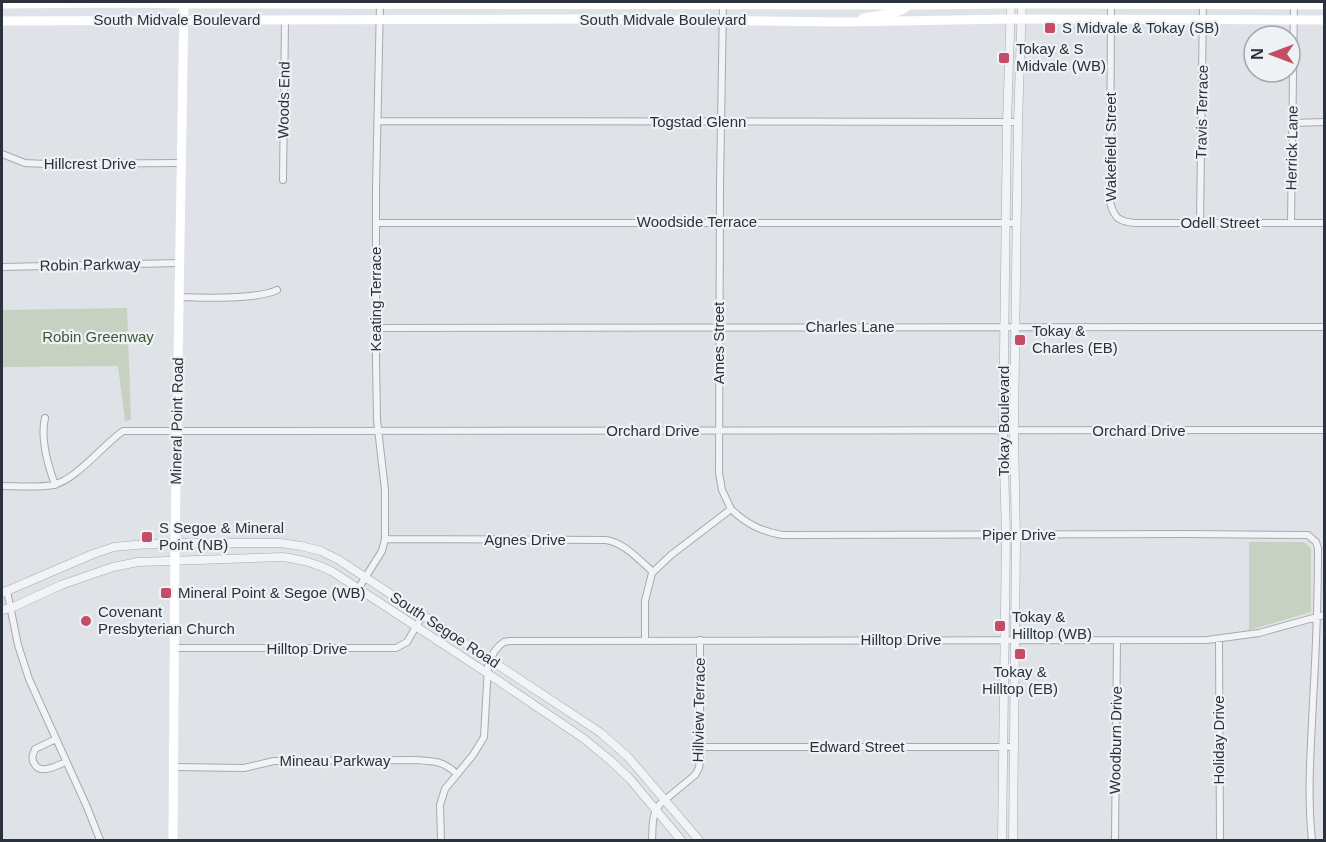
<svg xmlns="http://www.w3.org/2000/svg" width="1326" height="842" font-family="Arial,sans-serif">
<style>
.green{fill:#c6d1c1}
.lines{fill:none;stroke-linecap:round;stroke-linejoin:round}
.minor-casing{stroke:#a5aab1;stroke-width:8}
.tertiary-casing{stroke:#a5aab1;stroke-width:9}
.minor{stroke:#f2f3f6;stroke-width:6}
.tertiary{stroke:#f2f3f6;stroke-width:8}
.secondary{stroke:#fff;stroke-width:9}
.poi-dot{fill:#c44c65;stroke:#eef2f5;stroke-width:2}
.labels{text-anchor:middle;stroke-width:4.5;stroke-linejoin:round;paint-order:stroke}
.street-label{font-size:15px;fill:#29323d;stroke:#eef2f5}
.poi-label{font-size:15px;fill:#29323d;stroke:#eef2f5;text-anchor:start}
.park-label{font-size:15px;fill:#3f5837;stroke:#eef2f5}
</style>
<rect width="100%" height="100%" fill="#dfe3e7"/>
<!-- green -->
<path class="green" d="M127,308L131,420L125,421L118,366L2,367V310Z
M1249,542H1304L1311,549V612L1249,630Z"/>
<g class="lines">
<!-- minor casing -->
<g class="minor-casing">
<path id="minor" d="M1111,2L1110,202C1114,218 1119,222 1136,223H1324
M378,121L1018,122
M1293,123L1324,122
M2,154L25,163L45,164L180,163
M283,180L285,20
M376,223H1017
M1200,223L1203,2
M1291,223L1294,2
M2,267L179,263
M179,297C204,298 256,300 277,290
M376,328L1324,327
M45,418C40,439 48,465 55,485
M2,486C18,486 37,488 53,485C76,480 103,445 123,431L1324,430
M731,509C746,524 761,531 782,535L1185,534L1308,535L1316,542L1318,548C1318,600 1316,650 1313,701C1311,748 1307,794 1312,840
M385,539L606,540C625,543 639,560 653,572
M358,589L382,551L385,539V490L377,420L376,360V188L380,2
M7,591L18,645L29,679L87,807L100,840
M1219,639L1220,840
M645,640V601L652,573L671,555L731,509L722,490L719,473L720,184L723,4
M175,648H396L407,642L423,615
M56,739L35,749C33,754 31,758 34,763C40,776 57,765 66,762
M700,747H1014
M174,767L244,768L274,761L413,760C431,761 443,760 457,774
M441,840L440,805L445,789L473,755L484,737L488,666L494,652L499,646L504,642L510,641L1207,640L1259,633L1324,615
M652,840C653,827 651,815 660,804L695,775L699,768L700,760V640
M1115,840L1117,640"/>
</g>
<!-- tertiary casing -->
<g class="tertiary-casing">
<path id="tertiary" d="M2,593L93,554L114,547L135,545L175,543H281L301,546L321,551L339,560L601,733L628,757L699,840
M2,610L11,608L61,585L113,567L138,562L283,557C302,560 316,563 333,572L487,673L583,738L611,761L630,779L681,840
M1002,840L1006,535L1003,431L1007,122L1011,2
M1013,840L1016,542L1014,431L1018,122L1022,2"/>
</g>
<!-- minor -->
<use href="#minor" class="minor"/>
<!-- tertiary -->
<use href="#tertiary" class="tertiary"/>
<!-- secondary -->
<path class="secondary" d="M2,4L121,3L194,4L907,5L1011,4L1324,5
M863,18C875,15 898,15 907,6
M2,21L574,19L843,22L1010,19L1324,20
M173,840L175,543L184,2"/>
</g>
<!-- markers -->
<g class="poi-dot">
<rect x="1044" y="22" width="12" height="12" rx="3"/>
<rect x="998" y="52" width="12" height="12" rx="3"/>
<rect x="1014" y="334" width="12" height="12" rx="3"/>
<rect x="141" y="531" width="12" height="12" rx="3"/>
<rect x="160" y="587" width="12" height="12" rx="3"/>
<circle cx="86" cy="621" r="6"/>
<rect x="994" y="620" width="12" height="12" rx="3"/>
<rect x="1014" y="648" width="12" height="12" rx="3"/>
</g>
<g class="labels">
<!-- street labels -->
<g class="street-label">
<text x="177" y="25">South Midvale Boulevard</text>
<text x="663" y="25">South Midvale Boulevard</text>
<text transform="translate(284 100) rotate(-89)" y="5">Woods End</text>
<text transform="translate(1202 112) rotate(-89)" y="5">Travis Terrace</text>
<text x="698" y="127">Togstad Glenn</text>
<text transform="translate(1111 147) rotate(-90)" y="5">Wakefield Street</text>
<text transform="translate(1292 148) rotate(-89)" y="5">Herrick Lane</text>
<text x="90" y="169">Hillcrest Drive</text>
<text x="697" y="227">Woodside Terrace</text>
<text x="1220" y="228">Odell Street</text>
<text transform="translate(90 265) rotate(-1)" y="5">Robin Parkway</text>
<text transform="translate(376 299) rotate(-90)" y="5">Keating Terrace</text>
<text x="850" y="332">Charles Lane</text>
<text transform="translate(719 343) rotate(-90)" y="5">Ames Street</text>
<text transform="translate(177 421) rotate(-89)" y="5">Mineral Point Road</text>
<text transform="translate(1004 421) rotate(-90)" y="5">Tokay Boulevard</text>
<text x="653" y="436">Orchard Drive</text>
<text x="1139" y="436">Orchard Drive</text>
<text x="1019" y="540">Piper Drive</text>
<text x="525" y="545">Agnes Drive</text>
<text transform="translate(445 630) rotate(33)" y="5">South Segoe Road</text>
<text x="901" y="645">Hilltop Drive</text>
<text x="307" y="654">Hilltop Drive</text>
<text transform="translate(699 710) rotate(-89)" y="5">Hillview Terrace</text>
<text transform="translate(1116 740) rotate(-89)" y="5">Woodburn Drive</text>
<text transform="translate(1219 740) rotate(-90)" y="5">Holiday Drive</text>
<text x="857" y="752">Edward Street</text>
<text x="335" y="766">Mineau Parkway</text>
</g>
<!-- poi labels -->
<g class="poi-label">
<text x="1062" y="33">S Midvale &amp; Tokay (SB)</text>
<text x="1016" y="54">Tokay &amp; S<tspan x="1016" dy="17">Midvale (WB)</tspan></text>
<text x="1032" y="336">Tokay &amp;<tspan x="1032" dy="17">Charles (EB)</tspan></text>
<text x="159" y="533">S Segoe &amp; Mineral<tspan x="159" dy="17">Point (NB)</tspan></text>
<text x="178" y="598">Mineral Point &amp; Segoe (WB)</text>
<text x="98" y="617">Covenant<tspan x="98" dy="17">Presbyterian Church</tspan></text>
<text x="1012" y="622">Tokay &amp;<tspan x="1012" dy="17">Hilltop (WB)</tspan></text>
<text x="1020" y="677" text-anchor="middle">Tokay &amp;<tspan x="1020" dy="17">Hilltop (EB)</tspan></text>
</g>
<!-- park labels -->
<g class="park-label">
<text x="98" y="342">Robin Greenway</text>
</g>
</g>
<!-- border -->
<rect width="1326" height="842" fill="none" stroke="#29323d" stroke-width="6"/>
<!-- north arrow -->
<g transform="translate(1272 54) rotate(270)"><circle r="28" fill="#eef2f5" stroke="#9fa5ab" stroke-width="1.5"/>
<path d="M0-4.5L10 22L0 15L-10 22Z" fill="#c44c65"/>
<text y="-9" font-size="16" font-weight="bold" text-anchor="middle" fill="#29323d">N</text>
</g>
</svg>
